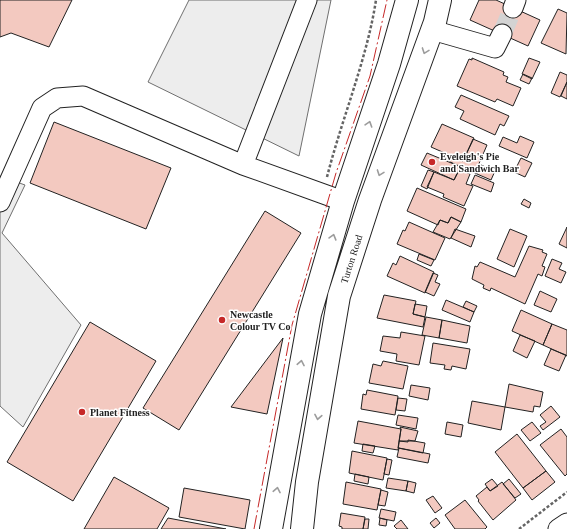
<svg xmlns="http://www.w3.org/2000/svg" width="567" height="529" font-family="Georgia,serif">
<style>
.parking{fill:#ededed;stroke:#6f6f6f}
.building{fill:#f3c9c0;stroke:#222}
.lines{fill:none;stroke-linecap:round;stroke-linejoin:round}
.minor-tunnel{stroke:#d3d3d3;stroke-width:19;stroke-dasharray:19 10;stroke-linecap:butt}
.minor-casing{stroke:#222;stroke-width:21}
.major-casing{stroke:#222;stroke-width:24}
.path{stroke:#646464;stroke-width:2.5;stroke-dasharray:3 2;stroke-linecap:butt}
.minor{stroke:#fff;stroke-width:19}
.major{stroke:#fff;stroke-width:22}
.power{stroke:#c62828;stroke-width:1;stroke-dasharray:14 3 2 3;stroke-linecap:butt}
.oneway{stroke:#9c9c9c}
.poi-dot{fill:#c62828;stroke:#fff;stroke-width:1.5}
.labels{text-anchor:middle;stroke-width:3;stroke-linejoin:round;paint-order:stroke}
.poi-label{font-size:10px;font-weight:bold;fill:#222;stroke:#fff;text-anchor:start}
.street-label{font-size:10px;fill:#222;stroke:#fff}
</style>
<rect width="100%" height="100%" fill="#fff"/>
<!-- parking -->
<path class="parking" d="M189,0H331L299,156L148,82Z
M0,176L25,185L2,233L81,325L23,427L0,406Z"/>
<!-- building -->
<path class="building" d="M0,0H72L49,47L11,33L0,37Z
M479,0H496L540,20L528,46L470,20Z
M558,9L567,13L566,54L541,43Z
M472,58L504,72L503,75L508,77L506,82L521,88L513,106L497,99L495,102L457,86L469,59L472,60Z
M529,58L540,62L532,79L522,74Z
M560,72L567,75V82L560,97L551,93Z
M523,74L532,78L529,84L520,80Z
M567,82V99L561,96Z
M461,95L509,116L504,126L500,124L495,135L460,119L464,111L455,107Z
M54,122L171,168L146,229L30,183Z
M442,124L474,138L463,161L431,147Z
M520,136L534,142L527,158L499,146L503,137L517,143Z
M473,139L487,145L478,166L480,167L477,174L448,161L451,156L463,161Z
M427,153L461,167L454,180L421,165Z
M521,158L532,163L525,177L514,172Z
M481,165L495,171L491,180L477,174Z
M459,169L470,174L466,184L473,186L464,206L443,197L444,194L427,187L434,172L454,180Z
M428,170L434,172L427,189L421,186Z
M475,175L494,183L491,192L471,184Z
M417,188L466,209L461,222L451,217L448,223L440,220L438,225L407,211Z
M524,199L531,203L529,208L521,204Z
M265,211L301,233L179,430L143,408Z
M451,217L461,222L450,239L433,232L440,220L448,223Z
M409,222L445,238L435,260L397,244L403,230L405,231Z
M567,227V248L559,244Z
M455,229L475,236L471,247L451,238Z
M510,229L527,236L514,267L497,259Z
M529,246L543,250L542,252L547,254L542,266L545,267L542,276L538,274L525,304L491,288L490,291L483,288L484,285L472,279L475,266L477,267L480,262L515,277Z
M419,254L434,260L431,266L417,260Z
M400,256L434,272L425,293L387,276L393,263L396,265Z
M552,259L562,263L559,269L566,272L561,283L545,276Z
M433,273L438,275L435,282L440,284L434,296L425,292Z
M540,291L557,299L551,312L534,305Z
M384,295L416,301L413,314L425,317L423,327L377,318Z
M446,300L474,312L470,322L442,310Z
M466,301L477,306L474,312L463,307Z
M415,304L427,306L425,317L413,314Z
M521,310L552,324L543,345L512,331Z
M426,317L442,320L439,338L422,335Z
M442,320L470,326L467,343L439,338Z
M90,322L156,361L73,501L7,462Z
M552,324L567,330V356L543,345Z
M401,332L425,336L419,365L396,361L397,354L380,351L383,336L400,338Z
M520,335L535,341L527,358L513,351Z
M283,338L267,414L231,407Z
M433,343L470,349L466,369L452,366L451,370L444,369L445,365L430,363Z
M551,349L566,355L559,371L544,365Z
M383,361L408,366L403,389L369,383L373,364L381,366Z
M509,384L543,392L540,407L534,406L533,412L505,407Z
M411,385L430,388L428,400L409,396Z
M367,390L398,396L395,415L361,409L363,394L366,395Z
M398,398L407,399L405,411L396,410Z
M472,401L505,407L501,430L468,423Z
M551,406L560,417L543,430L540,426L546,422L540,415Z
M398,415L418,418L416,429L396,425Z
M358,421L401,429L398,450L354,443Z
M447,422L463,425L461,437L445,434Z
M532,422L541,433L530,441L521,430Z
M400,427L418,431L415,441H399L401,429Z
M561,429L567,437V474L565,476L540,445Z
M517,434L546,471L523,488L495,452Z
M408,440L425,443L423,453L398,448L399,441L408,442Z
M363,444L375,446L373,453L362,451Z
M399,448L430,454L428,463L397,457Z
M352,451L387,458L383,480L349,473Z
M387,459L392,460L389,475L384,474Z
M546,471L555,482L532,500L523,488Z
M355,474L369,477L368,484L354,481Z
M114,477L169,508L157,529H84Z
M388,478L408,481L406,491L386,488Z
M492,479L498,486L490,491L485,484Z
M509,479L521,494L515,498L503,484Z
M408,481L416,483L414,493L406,491Z
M346,482L381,489L377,510L343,504Z
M502,482L516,500L493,520L478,501L479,500L476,496L487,487L490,491Z
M184,488L250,500L245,529L179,517Z
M381,490L388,492L385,506L378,505Z
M433,496L442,508L435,513L426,500Z
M465,500L487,527L485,529H455L445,515Z
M381,509L396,512L394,521L379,518Z
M341,513L365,517L363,529H342V527L339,526Z
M168,518L226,529H161Z
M380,518L387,520L386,526L379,525Z
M436,518L440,523L434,528L430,523Z
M365,519H369L368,529H363Z
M401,520L408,529H397L394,526Z"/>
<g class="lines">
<!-- minor-tunnel -->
<path class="minor-tunnel" d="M502,34L513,8"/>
<!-- minor casing -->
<g class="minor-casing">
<path id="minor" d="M513,8L516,0
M432,30L495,48L502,34
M243,165L307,0
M0,202L42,108L57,98L83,96L243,165L343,201
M558,529L567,523"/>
</g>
<!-- major casing -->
<g class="major-casing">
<path id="major" d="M271,529L310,314L343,201L389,64L407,0
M302,529L307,482L339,296L370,200L435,22L440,0"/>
</g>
<!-- path -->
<path class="path" d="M327,177C342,118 367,59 376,0
M519,529L567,492"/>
<!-- minor -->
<use href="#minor" class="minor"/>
<!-- major -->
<use href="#major" class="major"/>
<!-- power -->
<path class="power" d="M254,529L292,325L336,173L370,76L387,0"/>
</g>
<!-- one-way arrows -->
<defs><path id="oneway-chevron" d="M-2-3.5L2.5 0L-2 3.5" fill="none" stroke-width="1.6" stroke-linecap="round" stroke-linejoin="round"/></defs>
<g class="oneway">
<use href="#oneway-chevron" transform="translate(425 51) rotate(110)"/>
<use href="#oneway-chevron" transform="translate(369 124) rotate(-72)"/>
<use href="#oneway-chevron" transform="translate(380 173) rotate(110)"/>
<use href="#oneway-chevron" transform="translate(333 237) rotate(-74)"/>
<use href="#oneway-chevron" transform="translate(301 363) rotate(-79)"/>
<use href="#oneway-chevron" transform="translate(318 417) rotate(100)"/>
<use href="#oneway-chevron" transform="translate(277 490) rotate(-79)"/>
</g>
<!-- markers -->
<g class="poi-dot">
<circle cx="432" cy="162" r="4"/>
<circle cx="222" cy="320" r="4"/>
<circle cx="82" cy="412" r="4"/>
</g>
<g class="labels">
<!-- poi labels -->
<g class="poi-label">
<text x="440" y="160">Eveleigh's Pie<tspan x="440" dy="12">and Sandwich Bar</tspan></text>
<text x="230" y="318">Newcastle<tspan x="230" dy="12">Colour TV Co</tspan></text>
<text x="90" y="416">Planet Fitness</text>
</g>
<!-- street labels -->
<g class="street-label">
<text transform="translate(351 259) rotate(-72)" y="4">Turton Road</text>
</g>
</g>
</svg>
